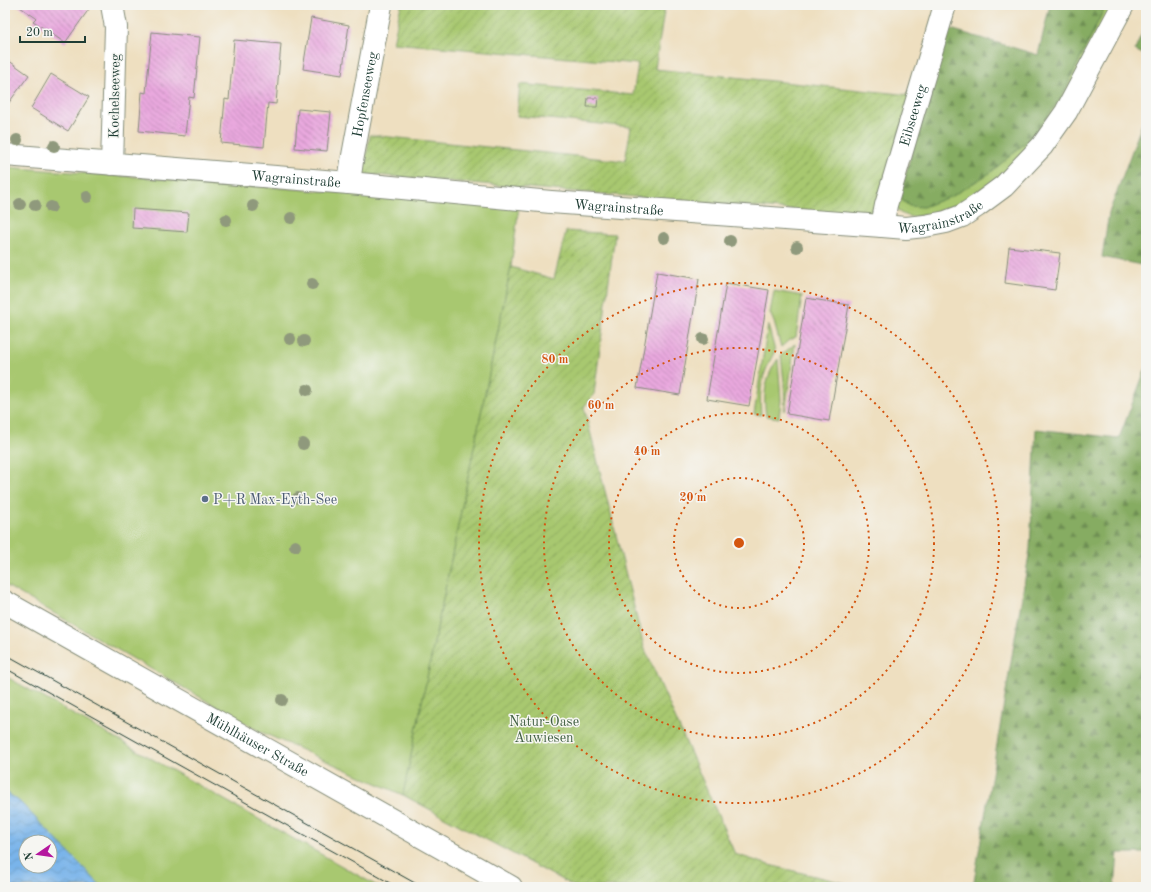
<svg xmlns="http://www.w3.org/2000/svg" width="1151" height="892" font-family="'Old Standard TT',serif">
<style>
.green{fill:#a8c870;stroke:#648252;fill-rule:evenodd}
.forest{fill:url(#forest-firs);stroke:#52744b}
.garden{fill:url(#garden-furrows);stroke:#648252}
.water{fill:url(#water-waves);stroke:#4c788f;fill-rule:evenodd}
.building{fill:url(#building-back-hatch)}
.lines{fill:none;stroke-linecap:round;stroke-linejoin:round}
.minor-casing{stroke:#868e7a;stroke-width:24}
.major-casing{stroke:#868e7a;stroke-width:24}
.minor{stroke:#fff;stroke-width:22}
.major{stroke:#fff;stroke-width:22}
.tram{stroke:#1f3d34;stroke-width:1}
.tree{fill:#8f997b}
.ring{fill:none;stroke:#d45610;stroke-width:2;stroke-dasharray:2 4}
.service-dot{fill:#5c6f8a;stroke:#f6f6f2;stroke-width:1.5}
.labels{text-anchor:middle;stroke-width:3;stroke-linejoin:round;paint-order:stroke}
.street-label{font-size:14px;fill:#1f3d34;stroke:#f6f6f2}
.service-label{font-size:14px;fill:#4e5e75;stroke:#f6f6f2;text-anchor:start}
.park-label{font-size:14px;fill:#416043;stroke:#f6f6f2}
.centre{fill:#d45610;stroke:#f6f6f2;stroke-width:2}
.ring-label{font-size:12px;text-anchor:middle;font-weight:bold;fill:#d45610;stroke:#f6f6f2;stroke-width:3;stroke-linejoin:round;paint-order:stroke}
</style>
<defs>
<pattern id="forest-firs" width="22" height="20" patternUnits="userSpaceOnUse"><rect width="22" height="20" fill="#86ac62"/><path d="M5 1l3.5 6h-7zM16 11l3.5 6h-7z" fill="#6d8d52"/></pattern>
<pattern id="garden-furrows" width="10" height="10" patternUnits="userSpaceOnUse"><rect width="10" height="10" fill="#a8c870"/><path d="M-1 1l2-2M0 10L10 0M9 11l2-2" fill="none" stroke="#88a45d"/></pattern>
<pattern id="water-waves" width="16" height="10" patternUnits="userSpaceOnUse"><rect width="16" height="10" fill="#79b4ea"/><path d="M0 5q4-4 8 0t8 0" fill="none" stroke="#6394be"/></pattern>
<pattern id="building-back-hatch" width="6" height="6" patternUnits="userSpaceOnUse"><rect width="6" height="6" fill="#e9a8de"/><path d="M-1 5l2 2M0 0l6 6M5-1l2 2" fill="none" stroke="#bc8ab5"/></pattern>
</defs>
<rect width="100%" height="100%" fill="#f6f6f2"/>
<filter id="ink" filterUnits="userSpaceOnUse"><feTurbulence type="fractalNoise" baseFrequency=".025" numOctaves="2"/><feDisplacementMap in="SourceGraphic" scale="8" xChannelSelector="R" yChannelSelector="G"/><feConvolveMatrix kernelMatrix="1 2 1 2 8 2 1 2 1" color-interpolation-filters="sRGB"/></filter>
<filter id="wash" filterUnits="userSpaceOnUse"><feTurbulence type="fractalNoise" baseFrequency=".012" numOctaves="4" result="noise"/><feDisplacementMap in="SourceGraphic" scale="16" xChannelSelector="R" yChannelSelector="G"/><feGaussianBlur stdDeviation="0.9" result="paint"/><feColorMatrix in="noise" values="0 0 0 0 0 0 0 0 0 0 0 0 0 0 0 0 0 1.4 0 .05"/><feComposite in="paint" operator="in"/></filter>
<g filter="url(#wash)">
<rect width="100%" height="100%" fill="#eedfc0"/>
<!-- green -->
<path class="green" d="M1106,5H1115L1038,144L1002,176L969,199L931,214L911,217L900,213L895,206L901,190L1061,98Z
M5,167L519,206L511,267L403,795L259,731L5,585Z
M774,291L802,296L796,337L789,340L781,347L774,322L770,313Z
M768,325L775,351C762,375 759,387 761,415L754,414Z
M795,344L785,411L784,382L781,355Z
M778,359L781,400L779,418L766,416C763,395 765,377 778,359Z
M5,676L379,887H5ZM26,842H50V866H26Z"/>
<!-- forest -->
<path class="forest" d="M1050,5H1106L1061,98L1030,139L990,173L952,196L923,207L909,206L902,200L901,190L947,28L1038,55Z
M1146,24V56L1135,50Z
M1146,113V266L1102,257L1109,213Z
M1146,368V853H1118L1115,887H973L1030,549L1036,429L1119,438Z"/>
<!-- garden -->
<path class="garden" d="M401,5H665L655,69L910,95L876,217L363,174L370,135L625,161L631,127L517,116L520,84L633,95L638,64L393,43Z
M566,231L615,234L594,394L584,407L644,647L735,854L769,865L861,887H575L403,795L511,267L554,279Z"/>
<!-- water -->
<path class="water" d="M5,791L20,802L102,887H5ZM26,842H50V866H26Z"/>
<g id="blocks">
<!-- building -->
<path class="building" d="M17,5H83L89,9L65,43L33,21L36,18Z
M311,18L349,25L342,75L303,69Z
M152,32L200,37L194,98L189,97L185,136L139,131L142,92L146,93Z
M234,40L281,44L276,104L268,103L264,147L221,143L225,99L229,100Z
M5,58L29,75L5,108Z
M51,74L89,97L68,131L31,108Z
M588,98H598L597,107H587Z
M298,109L331,112L327,151L295,148Z
M133,209L189,213L187,232L132,228Z
M1009,247L1060,253L1055,290L1005,283Z
M657,272L699,279L680,395L637,388Z
M726,283L769,290L749,406L707,399Z
M806,298L849,305L829,421L787,414Z"/>
</g>
</g>
<g filter="url(#ink)">
<use href="#blocks" fill-opacity="0" stroke="#868e7a" stroke-width="1"/>
<g class="lines">
<!-- minor casing -->
<g class="minor-casing">
<g id="minor">
<path d="M112,5L116,27L112,164"/>
<path id="s1" d="M5,155L349,183L551,202L882,226L906,228L925,226L946,222L962,216L977,206L1004,186L1042,146L1066,112L1123,5"/>
<path id="s2" d="M349,183L352,161L381,5"/>
<path id="s3" d="M882,226L886,205L945,5"/>
</g>
</g>
<!-- major casing -->
<g class="major-casing">
<g id="major">
<path id="s4" d="M5,602L511,887"/>
</g>
</g>
<!-- minor -->
<use href="#minor" class="minor"/>
<!-- major -->
<use href="#major" class="major"/>
<!-- tram -->
<path class="tram" d="M5,654L422,887
M5,668L397,887"/>
</g>
<!-- trees -->
<g class="tree">
<circle cx="17" cy="140" r="6"/>
<circle cx="54" cy="146" r="6"/>
<circle cx="87" cy="197" r="6"/>
<circle cx="20" cy="204" r="6"/>
<circle cx="35" cy="205" r="6"/>
<circle cx="253" cy="206" r="6"/>
<circle cx="51" cy="207" r="6"/>
<circle cx="291" cy="218" r="6"/>
<circle cx="226" cy="220" r="6"/>
<circle cx="664" cy="238" r="6"/>
<circle cx="730" cy="241" r="6"/>
<circle cx="797" cy="247" r="6"/>
<circle cx="312" cy="284" r="6"/>
<circle cx="290" cy="339" r="6"/>
<circle cx="703" cy="339" r="6"/>
<circle cx="304" cy="341" r="6"/>
<circle cx="307" cy="390" r="6"/>
<circle cx="303" cy="444" r="6"/>
<circle cx="298" cy="498" r="6"/>
<circle cx="295" cy="546" r="6"/>
<circle cx="282" cy="700" r="6"/>
</g>
</g>
<!-- distance rings -->
<g class="ring">
<circle cx="739" cy="543" r="65"/>
<circle cx="739" cy="543" r="130"/>
<circle cx="739" cy="543" r="195"/>
<circle cx="739" cy="543" r="260"/>
</g>
<!-- markers -->
<circle class="service-dot" cx="205" cy="499" r="4"/>
<g class="labels">
<!-- street labels -->
<g class="street-label">
<text dy="5" stroke="none"><textPath href="#s2" startOffset="90">Hopfenseeweg</textPath></text>
<text transform="translate(114 96) rotate(-89)" y="5">Kochelseeweg</text>
<text dy="5" stroke="none"><textPath href="#s3" startOffset="115">Eibseeweg</textPath></text>
<text dy="5" stroke="none"><textPath href="#s1" startOffset="292">Wagrainstraße</textPath></text>
<text dy="5" stroke="none"><textPath href="#s1" startOffset="616">Wagrainstraße</textPath></text>
<text dy="5" stroke="none"><textPath href="#s1" startOffset="940">Wagrainstraße</textPath></text>
<text dy="5" stroke="none"><textPath href="#s4" startOffset="290">Mühlhäuser Straße</textPath></text>
</g>
<!-- service labels -->
<g class="service-label">
<text x="213" y="504">P+R Max-Eyth-See</text>
</g>
<!-- park labels -->
<g class="park-label">
<text x="544" y="726">Natur-Oase<tspan x="544" dy="16">Auwiesen</tspan></text>
</g>
</g>
<circle cx="739" cy="543" r="6" class="centre"/>
<g class="ring-label">
<text x="555" y="363">80 m</text>
<text x="601" y="409">60 m</text>
<text x="647" y="455">40 m</text>
<text x="693" y="501">20 m</text>
</g>
<!-- margin -->
<rect width="1151" height="892" fill="none" stroke="#f6f6f2" stroke-width="20"/>
<!-- north arrow -->
<g transform="translate(38 854) rotate(257)"><circle r="19" fill="#f6f6f2" stroke="#a0aca6"/>
<path d="M0-3L7 15L0 10L-7 15Z" fill="#b5179e"/>
<text y="-6" font-size="11" font-weight="bold" text-anchor="middle" fill="#1f3d34">N</text>
</g>
<!-- scale -->
<path d="M20 36v6h65v-6" fill="none" stroke="#1f3d34" stroke-width="2"/>
<text x="26" y="36" font-size="12" fill="#1f3d34" stroke="#f6f6f2" stroke-width="3" paint-order="stroke">20 m</text>
</svg>
